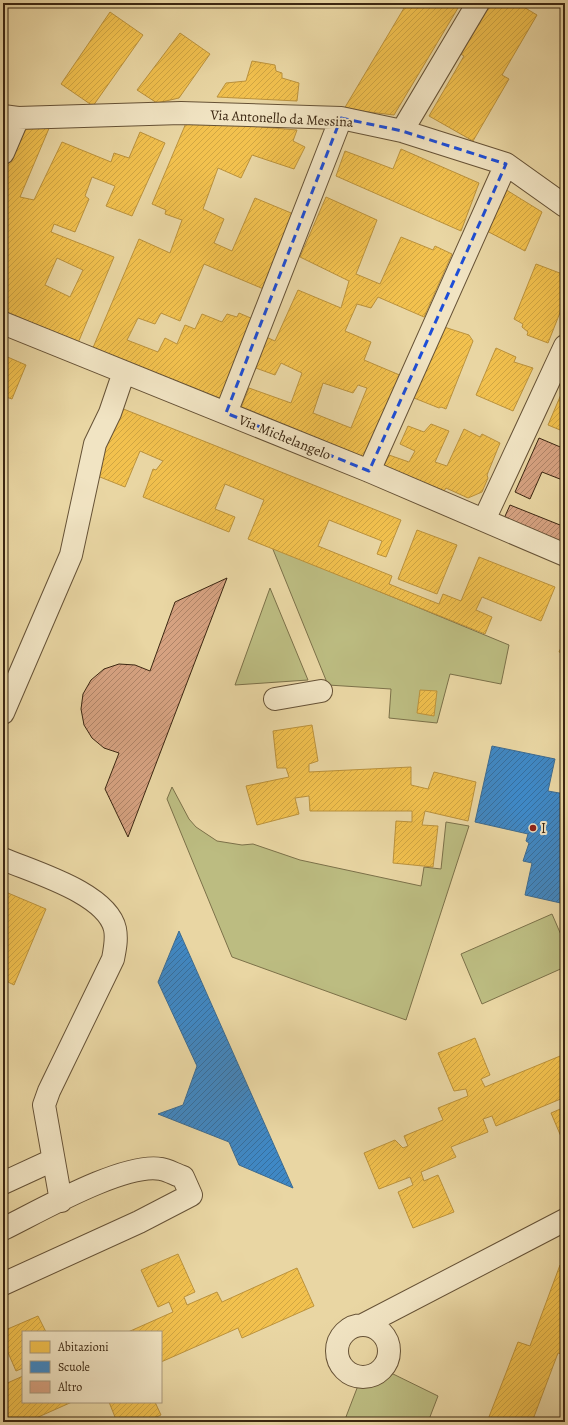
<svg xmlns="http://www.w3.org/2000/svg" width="568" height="1425" font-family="Alegreya,serif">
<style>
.grass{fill:#bcbc81;stroke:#7c7149}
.homes{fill:url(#homes-hatch);stroke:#bb923c;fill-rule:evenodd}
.schools{fill:url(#schools-hatch);stroke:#3e6b8f}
.building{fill:url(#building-hatch);stroke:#3b2611}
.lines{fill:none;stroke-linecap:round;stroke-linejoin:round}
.minor-casing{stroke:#665236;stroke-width:24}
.minor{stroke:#f1e4c3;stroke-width:22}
.marked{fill:none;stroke:#1d4ed8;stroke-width:3;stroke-dasharray:8 5;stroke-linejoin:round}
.poi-dot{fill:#8f2418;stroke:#f1e4c3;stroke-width:1.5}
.labels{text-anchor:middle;stroke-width:4;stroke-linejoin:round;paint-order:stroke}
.street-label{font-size:14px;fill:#3b2611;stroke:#f1e4c3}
.poi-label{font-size:14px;fill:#3b2611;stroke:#f1e4c3;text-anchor:start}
</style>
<defs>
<pattern id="homes-hatch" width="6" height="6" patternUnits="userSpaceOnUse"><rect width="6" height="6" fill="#f2c14e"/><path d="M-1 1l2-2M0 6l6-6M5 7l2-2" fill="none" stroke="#d0a643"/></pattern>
<pattern id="schools-hatch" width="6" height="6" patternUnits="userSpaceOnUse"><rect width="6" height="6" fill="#3f88c5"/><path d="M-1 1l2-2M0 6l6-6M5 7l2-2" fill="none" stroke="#366f9f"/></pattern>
<pattern id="building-hatch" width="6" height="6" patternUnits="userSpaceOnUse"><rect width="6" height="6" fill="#d6a281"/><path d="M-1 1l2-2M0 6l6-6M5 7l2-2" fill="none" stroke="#af8468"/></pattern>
</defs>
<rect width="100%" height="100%" fill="#e9d6a3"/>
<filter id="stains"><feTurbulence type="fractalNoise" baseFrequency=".005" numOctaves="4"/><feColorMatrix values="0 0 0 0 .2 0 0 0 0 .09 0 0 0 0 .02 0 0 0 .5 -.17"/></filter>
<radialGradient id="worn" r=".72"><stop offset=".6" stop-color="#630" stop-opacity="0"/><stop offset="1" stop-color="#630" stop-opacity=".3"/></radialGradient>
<!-- grass -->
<path class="grass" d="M272,547L509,645L501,684L450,674L437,723L389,718L391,689L328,685Z
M270,588L308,680L235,685Z
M172,787L189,819L196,827L217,841L242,845L253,844L300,860L421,886L424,867L441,869L446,822L469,826L406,1020L232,957L167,799Z
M552,914L565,944V967L482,1004L461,954Z
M389,1372L438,1396L428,1422H344L359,1383Z"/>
<!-- homes -->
<path class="homes" d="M407,3H461L394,115L344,109Z
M488,3H517L537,15L502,75L509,79L473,141L429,116L464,56L459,53Z
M110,12L143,35L93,106L61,84Z
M180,33L210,54L179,98L157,103L137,90Z
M252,61L275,65L276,71L282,73V78L299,83L297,101L217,97L226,83L246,81Z
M262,122L261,127L297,130L293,141L305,147L294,169L252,155L241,178L218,168L203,209L224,219L214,243L232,251L255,198L296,215L266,290L204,264L180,321L161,313L155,324L138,318L127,340L158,352L165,338L177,344L185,325L195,329L202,314L222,322L227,314L237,317L239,313L253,319L217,406L92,350L139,239L170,253L182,220L165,214L166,210L152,204L186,123Z
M50,126L20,197L34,200L62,142L111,162L114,153L129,158L140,132L165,143L132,216L106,206L115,186L92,177L85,196L89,199L75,232L54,224L51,232L114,257L78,343L3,310V173L22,128ZM57,258L83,270L70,297L45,285Z
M401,149L479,183L461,231L336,176L345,151L393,169Z
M500,186L542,212L525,251L485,230Z
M326,197L377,220L356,274L380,284L401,237L433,250L435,246L452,254L424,317L378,297L371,308L357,304L345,331L371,342L364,360L402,376L364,466L240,410L249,388L291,403L302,373L281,363L275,375L253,367L266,337L275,341L298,290L341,308L349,281L300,257ZM323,383L353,393L358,385L367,388L351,428L313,413Z
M536,264L565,275V300L548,343L527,335L528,332L522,327L523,324L514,319Z
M441,326L469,335L473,341L446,409L441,407L439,408L409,396Z
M496,348L516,357L514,362L533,368L513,411L476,395Z
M3,355L26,365L12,399L3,396Z
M565,385V432L548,425Z
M121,408L401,520L386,557L377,554L382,541L329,520L318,546L392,576L389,584L439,604L443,594L461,601L479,557L555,587L541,621L482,597L476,610L492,617L485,634L248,539L264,500L225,484L215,509L235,517L229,532L143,497L153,469L156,470L163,461L140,451L125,487L90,473Z
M431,424L449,431L435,462L447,466L464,429L480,437L482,434L500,443L487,475L488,478L482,492L468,498L446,488L444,491L426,483L423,488L380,473L389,455L409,462L415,451L400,444L408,426L424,432Z
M417,530L457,545L437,594L398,579Z
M565,638V654L559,652Z
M420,690L437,691L434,716L417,713Z
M312,725L318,761L309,764V772L411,767V785L428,789L434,772L476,782L468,821L425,811L422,825L438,826L433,867L393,863L396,821L412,822V811H310L309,796L295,798L299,814L257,825L246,786L289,777L286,768H277L273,731Z
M8,893L46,909L14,985L4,980L3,982V906Z
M475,1038L490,1075L481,1079L485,1087L565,1054V1104L563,1098L496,1126L492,1116L483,1119L488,1132L451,1147L456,1157L421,1172L424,1181L438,1175L454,1212L413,1228L398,1192L413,1185L410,1177L379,1189L364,1153L395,1140L403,1148L408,1146L404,1136L443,1120L438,1108L468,1096L466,1089L454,1091L438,1053Z
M565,1107V1146L551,1113Z
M178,1254L195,1292L184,1297L187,1305L217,1292L222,1302L297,1268L314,1306L242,1338L238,1328L161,1362V1332H128L173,1312L169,1302L158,1307L141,1270Z
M560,1265L565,1267V1355L558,1353L532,1422H487L518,1342L530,1346Z
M38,1316L46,1332H23V1368L16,1371L3,1341V1331Z
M23,1376V1402H72L27,1422H3V1385Z
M109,1402H155L161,1415L144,1422H117Z"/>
<!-- schools -->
<path class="schools" d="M492,746L555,759L548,791L565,794V904L525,895L532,863L523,861L529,843L526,841L528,834L475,822Z
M179,931L293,1188L239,1165L229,1142L158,1114L183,1105L197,1066L158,982Z"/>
<!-- building -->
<path class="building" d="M539,438L565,449V481L542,472L530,499L515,492Z
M510,505L565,527L559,545L502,523Z
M227,578L128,837L105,789L119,753L104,748L92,738L84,725L81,709L83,694L91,680L104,669L119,664L135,665L150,671L175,602Z"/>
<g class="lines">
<!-- minor casing -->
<g class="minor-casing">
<path id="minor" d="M3,116L18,118L181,113L341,118L402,131L506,164L565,206
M402,131L478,3
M3,153L18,118
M3,323L369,471L565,555
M226,413L341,118
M369,471L506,164
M484,520L565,346
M275,699L321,691
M3,713L71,555L95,444L110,413L124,372
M3,859C33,872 107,893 115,929C117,939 115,949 113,959L49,1091L44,1105L61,1201
M3,1183L53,1160
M3,1229C38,1212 124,1162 161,1169C168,1170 176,1175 183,1177L191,1195L139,1222L3,1284
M363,1325L565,1220
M337 1351a26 26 0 1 1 52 0a26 26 0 1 1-52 0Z"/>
</g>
<!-- minor -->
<use href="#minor" class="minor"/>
</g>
<!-- marked area -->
<path class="marked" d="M341,118L402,131L506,164L369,471L226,413Z"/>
<!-- markers -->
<circle class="poi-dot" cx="533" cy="828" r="4"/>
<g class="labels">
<!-- street labels -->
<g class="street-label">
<text transform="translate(282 118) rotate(3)" y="5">Via Antonello da Messina</text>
<text transform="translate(285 437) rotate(22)" y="5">Via Michelangelo</text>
</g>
<!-- poi labels -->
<g class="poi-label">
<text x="541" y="833">I</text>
</g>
</g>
<!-- margin -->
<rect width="568" height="1425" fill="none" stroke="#e9d6a3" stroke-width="16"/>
<rect x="4" y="4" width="560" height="1417" fill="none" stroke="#3b2611" stroke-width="2"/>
<rect x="8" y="8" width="552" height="1409" fill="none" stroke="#3b2611"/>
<!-- legend -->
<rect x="22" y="1331" width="140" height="72" fill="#f1e4c3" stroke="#a8987c"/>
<rect x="30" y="1341" width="20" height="12" fill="#f2c14e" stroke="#a8987c"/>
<text x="58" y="1351" font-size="12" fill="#3b2611">Abitazioni</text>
<rect x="30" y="1361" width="20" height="12" fill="#3f88c5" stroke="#a8987c"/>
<text x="58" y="1371" font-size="12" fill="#3b2611">Scuole</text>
<rect x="30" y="1381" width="20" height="12" fill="#d6a281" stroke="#a8987c"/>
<text x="58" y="1391" font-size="12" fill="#3b2611">Altro</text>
<rect width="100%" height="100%" filter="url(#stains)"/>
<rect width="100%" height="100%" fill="url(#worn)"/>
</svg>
